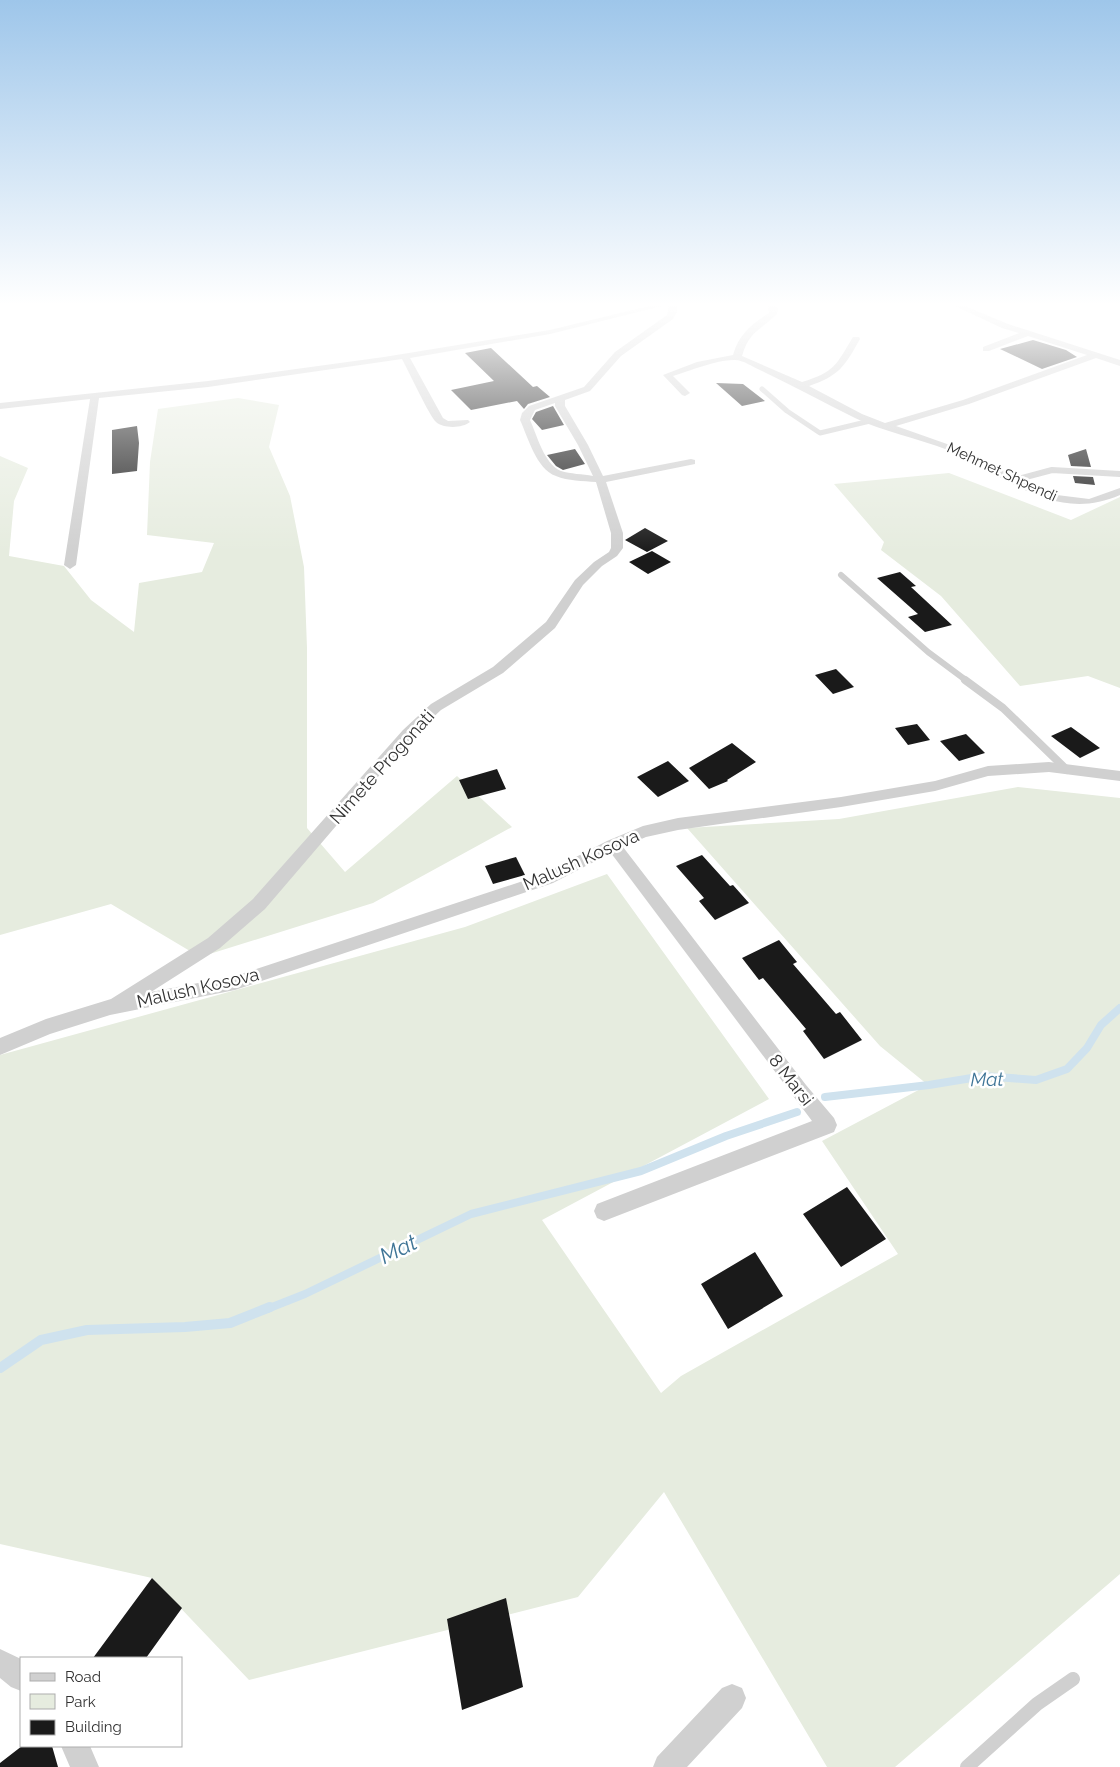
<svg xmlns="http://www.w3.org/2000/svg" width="1120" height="1767" font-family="Raleway,sans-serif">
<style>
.green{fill:#e6ecdf}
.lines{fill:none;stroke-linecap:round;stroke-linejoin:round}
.stream-far1{stroke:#cfe2ee;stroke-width:8}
.stream{stroke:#cfe2ee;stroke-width:10}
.building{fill:#1a1a1a}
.service-far3{stroke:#d0d0d0;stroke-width:5}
.service-far2{stroke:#d0d0d0;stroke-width:6}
.service-far1{stroke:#d0d0d0;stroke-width:8}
.service{stroke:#d0d0d0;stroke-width:14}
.minor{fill:#d0d0d0;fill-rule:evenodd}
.labels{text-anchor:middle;stroke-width:5;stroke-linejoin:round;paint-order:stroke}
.far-street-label{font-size:15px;fill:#333;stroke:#fff}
.street-label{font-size:18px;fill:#333;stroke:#fff}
.water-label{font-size:19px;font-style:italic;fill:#3f7597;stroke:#fff}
.near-water-label{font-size:22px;font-style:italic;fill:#3f7597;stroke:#fff}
</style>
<rect width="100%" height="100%" fill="#fff"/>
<!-- green -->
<path class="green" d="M238,398L279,405L269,447L290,496L304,567L307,648V828L345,872L457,776L512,827L373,903L200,957L111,904L0,935V456L28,468L14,501L9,556L64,566L91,600L134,632L139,583L202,572L214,543L147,535L150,462L158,409Z
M949,473L1071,520L1120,497V688L1088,676L1020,686L941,596L881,550L884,542L834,484Z
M1018,787L1120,798V1574L895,1767H827L664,1492L578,1597L249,1680L152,1578L0,1544V1055L465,927L607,874L769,1099L542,1220L661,1393L681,1376L898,1254L822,1141L928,1085L880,1046L687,828L839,819Z"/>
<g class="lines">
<!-- stream-far1 -->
<path class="stream-far1" d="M825,1097L929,1085L984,1076L1036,1080L1067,1069L1087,1048L1101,1025L1120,1008
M267,1309L305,1294L471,1214L641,1171L726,1136L797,1112"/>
<!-- stream -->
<path class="stream" d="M0,1368L41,1340L87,1330L185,1327L230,1323L270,1307"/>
</g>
<!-- building -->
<path class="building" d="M1033,340L1066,350L1077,357L1042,369L1000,349Z
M491,348L533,387L537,386L550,397L528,404L524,409L517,401L471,410L451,390L494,381L465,353Z
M716,383L743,384L765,401L742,406Z
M553,406L564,425L542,430L532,419L536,412Z
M137,426L139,443L137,471L112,474V430Z
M575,449L585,464L563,470L556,466L547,455Z
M1086,449L1091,467L1071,466L1068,455Z
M1073,476L1093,477L1095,485L1075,483Z
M645,528L668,541L647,552L625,540Z
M652,551L671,562L648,574L629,562Z
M900,572L916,586L911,587L952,625L925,632L908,617L918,614L877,578Z
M836,669L854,687L833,694L815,675Z
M917,724L930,740L908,745L895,728Z
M1071,727L1100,748L1080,758L1051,736Z
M966,734L985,753L959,761L940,741Z
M732,743L756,762L727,780L728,781L709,789L689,768Z
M668,761L689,781L658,797L637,777Z
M497,769L506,789L468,799L459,780Z
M702,855L730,886L733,885L749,903L715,920L699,901L704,898L676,866Z
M516,857L525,875L493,884L485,866Z
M779,940L797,962L793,964L836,1014L840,1012L862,1040L824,1059L803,1031L806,1029L763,978L759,980L742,958Z
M847,1187L886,1239L841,1267L803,1214Z
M755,1252L783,1296L728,1329L701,1284Z
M152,1578L182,1608L146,1658H93Z
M506,1598L523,1687L462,1710L447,1619Z
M22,1746H52L58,1767H0V1763Z"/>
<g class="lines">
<!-- service-far3 -->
<path class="service-far3" d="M762,389L787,411L820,433L870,421"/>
<!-- service-far2 -->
<path class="service-far2" d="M1015,480L1052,470L1120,474
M841,575L928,652L967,681"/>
<!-- service-far1 -->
<path class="service-far1" d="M965,680L1003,708L1067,770"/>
<!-- service -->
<path class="service" d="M967,1767L1037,1704L1073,1679"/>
<!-- minor -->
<path class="minor" d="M649,306H662L550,334L410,358L443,418L448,421L468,420L470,422C463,428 444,429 436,422C430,417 408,370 402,359L208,387L99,398L76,565L70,569L64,565L90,399L0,409V403L208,381L384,357L550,330Z
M669,306H677V312L673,319L621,356L590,391L565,400V406L588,445L603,476L691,459L695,460V464L606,482L623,533V548L617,556L602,566L583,585L555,628L503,673L441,710L413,736L265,909L220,948L151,992L235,976L541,875L607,841L643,826L678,818L841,797L935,781L988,766L1049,762L1120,771V781L1049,772L988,776L935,791L841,807L678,830L646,837L623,847L806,1085L834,1118L837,1125L834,1132L604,1221L597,1218L594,1211L597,1204L812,1121L611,853L553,883L235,990L110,1015L50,1034L0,1055V1038L46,1019L111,999L208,938L253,899L403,730L431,704L493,667L546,622L575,580L594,562L609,552L611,548V533L596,482C583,481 568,481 556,476C536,469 528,437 520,420L522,413L529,406L584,387L615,352L667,315ZM555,403V406L578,445L593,476C583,474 570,474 561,471C544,464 537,435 530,420L535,410Z
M768,306H776L778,309L777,314C761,330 749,331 742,356L802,382C835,372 836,365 853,337H859L860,339C845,366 839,376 809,386L862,414L885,423L963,400L1087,355L1028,336L989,351H983V347L1019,333L1002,328L955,306H965L1008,324L1120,360V366L1096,358L969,404L896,426L964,450L1029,484L1057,495L1089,499L1120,488V495C1054,524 1006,475 948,450C917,438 884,432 855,418C823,402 792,385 760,370C753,367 743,360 735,360C719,359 689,371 673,376L690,393L685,396L682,395L663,375L697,362L733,355C739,334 752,324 769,313Z
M0,1649L21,1659V1691L11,1687L0,1678Z
M732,1684L742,1688L746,1698L742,1708L687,1767H653L657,1757L722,1688Z
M61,1746H90L99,1767H70Z"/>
</g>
<!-- sky -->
<linearGradient id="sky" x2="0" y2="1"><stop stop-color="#9ec6ea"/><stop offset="0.55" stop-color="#fff"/><stop offset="1" stop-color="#fff" stop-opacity="0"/></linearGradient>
<rect width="1120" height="553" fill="url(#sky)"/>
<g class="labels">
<!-- far-street labels -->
<g class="far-street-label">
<text transform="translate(1002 472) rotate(25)" y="5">Mehmet Shpendi</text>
</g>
<!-- street labels -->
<g class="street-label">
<text transform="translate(382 767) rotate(-48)" y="6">Nimete Progonati</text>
<text transform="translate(581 860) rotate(-24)" y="6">Malush Kosova</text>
<text transform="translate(198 988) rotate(-13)" y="6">Malush Kosova</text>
<text transform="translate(791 1080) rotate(52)" y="6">8 Marsi</text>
</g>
<!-- water labels -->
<g class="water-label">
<text transform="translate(987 1079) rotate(-1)" y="7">Mat</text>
</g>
<!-- near-water labels -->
<g class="near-water-label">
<text transform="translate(398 1249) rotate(-26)" y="8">Mat</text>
</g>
</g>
<!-- legend -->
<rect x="20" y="1657" width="162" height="90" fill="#ffffff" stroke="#adadad"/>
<rect x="30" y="1673" width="25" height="8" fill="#d0d0d0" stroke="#adadad"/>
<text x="65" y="1682" font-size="15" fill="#333333">Road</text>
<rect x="30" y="1694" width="25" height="15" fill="#e6ecdf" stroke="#adadad"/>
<text x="65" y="1707" font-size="15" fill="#333333">Park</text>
<rect x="30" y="1720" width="25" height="15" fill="#1a1a1a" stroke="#adadad"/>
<text x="65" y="1732" font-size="15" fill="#333333">Building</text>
</svg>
